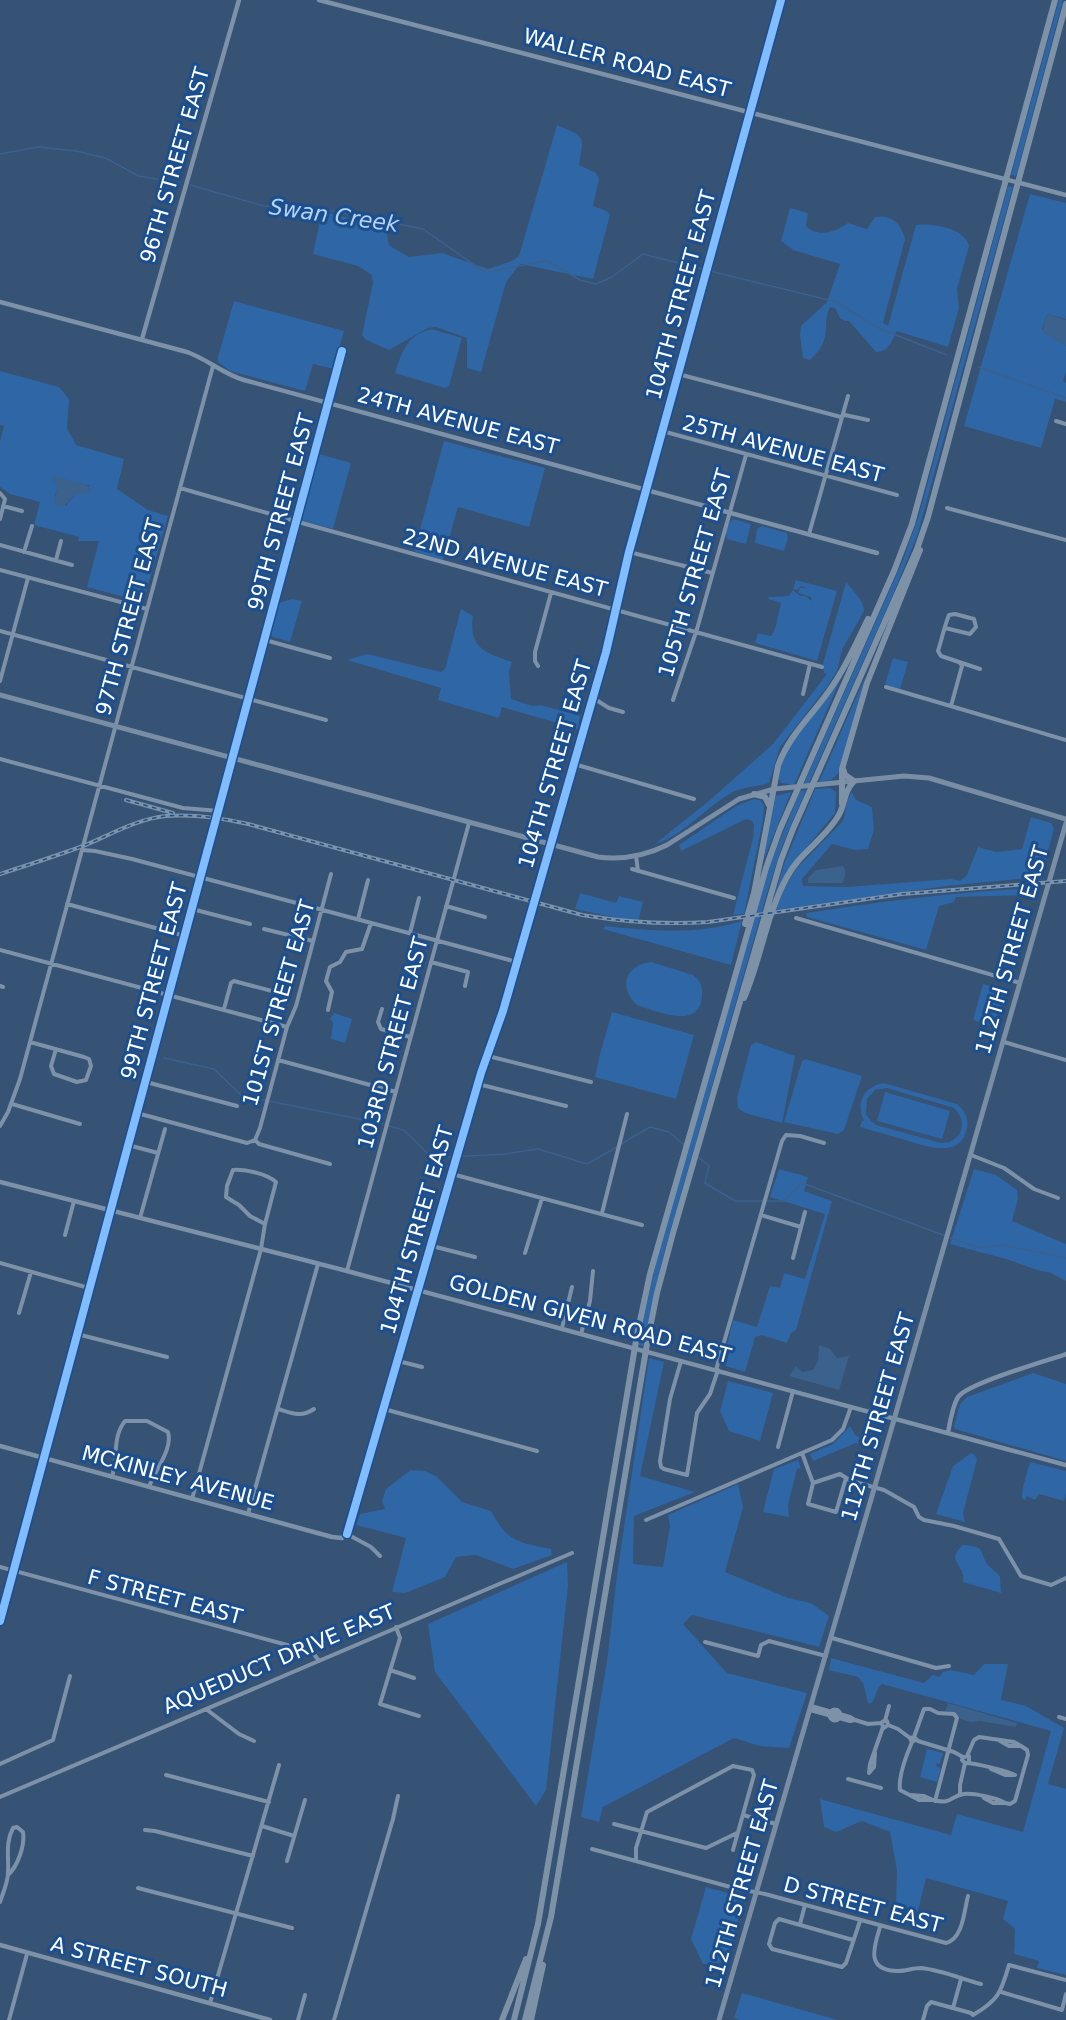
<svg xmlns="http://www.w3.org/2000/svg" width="1066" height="2020" font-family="'DejaVu Sans',sans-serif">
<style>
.green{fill:#2f66a5;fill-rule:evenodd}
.water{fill:#3b618d}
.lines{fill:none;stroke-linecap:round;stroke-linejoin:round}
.stream{stroke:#3b618d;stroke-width:1.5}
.minor{stroke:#7d92a8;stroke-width:4}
.tertiary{stroke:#7d92a8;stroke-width:4.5}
.secondary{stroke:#798da4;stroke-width:5}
.motorway{stroke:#7e92a7;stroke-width:6}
.rail-casing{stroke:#7e92a7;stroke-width:4}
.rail{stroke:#1b4f8f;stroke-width:1.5;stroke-dasharray:4.5;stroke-linecap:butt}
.cycleway-casing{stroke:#1b4f8f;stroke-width:11}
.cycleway{stroke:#80bcff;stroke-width:8}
.labels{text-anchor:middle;stroke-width:6;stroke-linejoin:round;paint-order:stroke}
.street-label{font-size:21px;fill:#fff;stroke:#1b4f8f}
.water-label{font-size:22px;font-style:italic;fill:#b5d3f5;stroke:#1b4f8f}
</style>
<rect width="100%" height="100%" fill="#365274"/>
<!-- green -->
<path class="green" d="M1059,0H1063L1016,176L1011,175Z
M557,125C586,138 584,134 579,165L596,173L599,179L593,206L607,211L610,215L593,279L520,264L506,282L481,372L467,368V338L436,327L428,328L389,350L366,340L362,335L373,283L372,275L358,266L313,254L321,216L329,213L382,227L387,230L388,241L390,246L409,257L442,253L488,269L512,261L519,256Z
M1008,186L1013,187L917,536L892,597L809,783H804L903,560L919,515Z
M1030,194L1066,203V319L1047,314L1042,329L1043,331L1066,346V371L1063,381L1066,383V402L1055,399L1041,448L964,426Z
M790,208L808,213L806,226C818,238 835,232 848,223L867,229L875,217C892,214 901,224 905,239L883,323L888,326L916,225C932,223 965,228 969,246L957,289L959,308L948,347L897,331C892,340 889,352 876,352L849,321H845L840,318L835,308L830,307C824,318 828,332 823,343C820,350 815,355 810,360L803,358L800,335L801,326L827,302L840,264L793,250L781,241Z
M234,301L344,331L333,369L313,364L305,391L230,371L218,362V357Z
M432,329L462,338L449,386L445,388L395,373C402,351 407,335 432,329Z
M0,371L59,387L69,399L67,428L76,445L124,459L117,489L148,510L168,516L143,602L87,587L99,541H78L79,537L34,525L40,502L10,494L0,487V441L4,426L0,425ZM73,482L90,486L74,495L66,506L55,496L58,486Z
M444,441L545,468L529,527L458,507L443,560L414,551Z
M319,454L351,463L333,529L303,521L301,517Z
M733,519L751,524L746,544L727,539C725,533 727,523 733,519Z
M762,526L787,533L788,538L784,551L755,543L757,529Z
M796,580L837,591L817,661L755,643L758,633L771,636C777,629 778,613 781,603L768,599L769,597L789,596L793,590L800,596H805L812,601L811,597L798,593L800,588H807L801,586L797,590L793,589Z
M846,582C853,591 864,600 864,611L842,650L837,671L827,687L780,747L769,783C758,787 746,786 733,792C708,805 682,837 655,844L710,800L773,744L827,674L824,673L823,664Z
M292,599L302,601L290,642L273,637L270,634L279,603Z
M461,609L473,616C468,649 487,653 512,662L509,671L511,699L532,706L541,705L580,716L578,729L502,707L499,718L438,700L441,688L347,660L367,654L441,672L445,669Z
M893,658L908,662L900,689L885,684Z
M866,675L838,774L831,780L819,782Z
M841,678L794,785L781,783L779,779L780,770L787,749Z
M830,788L836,792L835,813L787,871L774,897L784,864L815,789Z
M806,790L782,846L768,890L662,1260L643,1346L638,1345L656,1262L769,867L800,791Z
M791,792L760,869L775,796Z
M852,792L856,800L872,807L874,830L868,849L855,850L832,844L802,879L803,886L847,887L951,879L960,881L967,875L978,847L996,852L1022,849L1031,817L1051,823L1054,829L1045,862L1038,877L946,886L775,910L784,889L796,869L842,822C847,812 845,799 852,792Z
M754,799L760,800L764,805L763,820L744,914L733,915L753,838L754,825L752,821L746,819L681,851L679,845L736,806Z
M1020,889L1027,890L1035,895L1034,902L1026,895L956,897L954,902L939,906L926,950L807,917L806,915L807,913C878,902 948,893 1020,889Z
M580,893L616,903L619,896L643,902L638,921L612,917L575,909Z
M742,921L731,965L603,929L605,926C651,931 698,935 742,921Z
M651,962L693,975C700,980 703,987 702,996C700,1031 656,1011 637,1005C618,988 625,965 651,962Z
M983,984L1005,990L994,1027L973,1020Z
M612,1012L694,1035L676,1099L595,1077L600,1054Z
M334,1013L352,1019L345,1043L331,1039L333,1023L330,1019Z
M756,1042L795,1056L782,1123L745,1113L738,1108L737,1098L751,1045Z
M805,1059L862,1076L844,1130L838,1134L784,1122L802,1061Z
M884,1083L957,1104C964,1110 969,1118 967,1128C961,1160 925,1146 905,1140C890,1136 875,1131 860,1127L862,1121H864C855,1103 864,1086 884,1083ZM887,1088L954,1108C962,1116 964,1125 959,1135L950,1142L941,1143L876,1125L871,1121L866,1114L867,1099L875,1090Z
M885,1092L950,1111L942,1139L877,1121Z
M779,1169L808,1177L804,1191L832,1201L796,1330L791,1333L787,1343L762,1335L755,1337L745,1372L726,1366L723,1362L733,1320L757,1327L770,1286L780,1288L784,1273L805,1279L825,1214L770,1197Z
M974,1169L996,1175L1017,1190L1018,1199L1012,1221L1066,1244V1281L1051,1273L1037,1270L1006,1259L950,1244Z
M649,1358L664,1362L640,1476L695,1492L634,1516L633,1564L663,1567L670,1526L668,1515L738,1484L743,1507L725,1572L788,1598L811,1603L829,1616L819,1647L692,1615L683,1624L727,1673L807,1693L789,1748L760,1746L734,1738L603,1807L599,1822L581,1817L607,1661L617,1575Z
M1033,1373L1066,1384V1461L955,1429L954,1426L960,1404L967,1397Z
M728,1381L773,1393L760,1441L729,1431L720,1411Z
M850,1426L855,1435L859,1437L858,1444L856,1443L813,1461L810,1454L833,1444Z
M971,1453L975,1455L977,1460L963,1513L965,1522L936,1514L953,1466Z
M798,1460L801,1468L797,1469L788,1505L789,1517L763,1512L774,1469Z
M1030,1462L1066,1471V1493L1064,1501L1039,1494L1035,1500L1027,1496L1025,1500L1022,1498C1022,1485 1027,1474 1030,1462Z
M411,1470L425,1471L436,1476L462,1502L491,1511C508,1543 519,1542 551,1549L552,1555L513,1569L476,1555L456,1557L445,1577L405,1593L392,1592L406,1538L356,1525L360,1514L385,1509L382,1501L386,1489Z
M963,1545C988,1546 978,1553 989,1566C993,1570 997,1572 1000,1577L1001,1593L963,1582C966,1564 944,1562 963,1545Z
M567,1562L568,1586L546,1790L536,1806L435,1672L428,1624Z
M831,1658L924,1683L933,1675L939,1677L943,1672L951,1670L974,1675L984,1664H1008L1001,1700L1026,1706L1064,1728L1048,1784L1066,1789V1975L1037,1968L1039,1961L1014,1954L1015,1929L1003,1919L1008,1901L926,1878L918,1911L896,1904L897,1870L890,1832L862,1821L836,1832L824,1827L820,1799L951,1835L957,1814L1023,1832L1051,1731L882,1684C875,1689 877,1699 870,1704L868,1703L863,1683L858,1677L829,1670Z
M927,1749L943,1753L940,1764L937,1763L936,1766L941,1768L937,1782L920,1777Z
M706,1887L742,1897L744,1900L725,1962L703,1964L691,1939Z
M742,1993L838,2020H740L734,2018Z"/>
<!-- water -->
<path class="water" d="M1047,314L1066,320V346L1042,331Z
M55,476L86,485L91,489L89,492L74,495C67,502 67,509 56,505L54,501L58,486L52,479Z
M843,866C847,870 845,879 842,883H808V878L816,870Z
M819,1345L830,1349L837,1358L849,1356L839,1390L789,1376L796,1366L802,1372L813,1370L818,1361Z
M948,1703L1017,1723L1016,1727L980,1721L971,1722L961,1719L955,1713L945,1711Z"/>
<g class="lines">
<!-- stream -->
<path class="stream" d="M0,154L38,147L76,151L105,158L139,176L179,183
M190,185L264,206L333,211L423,229L480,269L488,272L544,261L550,262L580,280L596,284L612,277L643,254L703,269
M710,271L837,302L878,328L947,355
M979,367L1066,398
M164,1058L214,1069L242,1096L385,1124
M389,1126L404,1130L432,1158L505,1154L538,1149L587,1164L617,1147
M621,1144L650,1127L669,1132L684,1145
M697,1156L709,1166L705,1183L735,1201H784L802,1183L946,1236
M950,1238L979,1248L1003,1245L1066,1258"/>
<!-- minor -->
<path class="minor" d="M678,374L841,417L845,415L868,420
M329,403L342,351
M1056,421L1066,424
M662,431L897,495
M180,488L309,525L822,667
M0,493L5,499L0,519
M3,506L22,511
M947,508L1066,540
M809,534L848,396
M0,545L72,565
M24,552L32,526
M629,552L712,573
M56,560L61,541
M0,570L147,609
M945,628L970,634L976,627L974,619L955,614L949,615C944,627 942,639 938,651L941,656L980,669
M0,631L326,720
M265,640L330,658
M538,666L535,661V652L551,593
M0,681L28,578
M886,687L1066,740
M803,694L810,664
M593,698L609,708L623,712
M673,700L697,629L746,455
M951,706L962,666L960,663
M0,759L183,808L219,811
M574,764L694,799
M82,850L95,851L132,859L517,962
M636,856L638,871
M632,869L734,898
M67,904L185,936
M446,906L485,917
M192,909L250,924
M796,918L1020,983
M358,919L368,880
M264,929L313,941
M410,933L419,898
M0,950L287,1027
M431,962L468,972L465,986
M0,986L3,987
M224,1009L231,983L234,981L287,995
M382,1009L378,1022L381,1029L410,1037
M328,1010L332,992L326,981L330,967L340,962L346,952L362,949L371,923
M30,1042L84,1057L89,1059L91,1066L86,1080L77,1082L54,1074L51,1066L56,1049
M1004,1042L1066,1060
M488,1056L591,1082
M278,1060L396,1092
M146,1082L237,1106
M478,1084L566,1106
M12,1104L80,1124
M137,1113L247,1143L255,1140
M0,1126L8,1112L20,1079L213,366
M255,1140L260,1128L287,1027L296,1006L331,874
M255,1140L259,1144L330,1164
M128,1145L158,1153
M971,1155L1004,1168L1034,1189L1058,1198
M452,1174L642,1225
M602,1213L627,1114
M761,1215L801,1227
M140,1218L165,1129
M65,1235L74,1201
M432,1246L475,1257
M525,1253L542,1198
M793,1258L805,1212
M0,1263L89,1288
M347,1271L469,823
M19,1313L31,1272
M562,1328L572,1287
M77,1334L167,1357
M581,1334L590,1301L593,1271
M398,1361L422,1367
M681,1361L670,1399L660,1461L661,1467L664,1469L687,1475L697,1413L710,1394L718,1370
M716,1370L782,1141L786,1135L800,1136L824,1143
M278,1409C291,1413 301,1418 314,1409
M384,1409L537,1451
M778,1447L793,1391
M802,1453L813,1483
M112,1477C118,1458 112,1437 125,1421H147L168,1432C173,1450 155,1469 149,1487
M813,1483L840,1474L851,1481L884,1490L914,1507L919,1517L924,1520L954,1526L999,1539L1021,1576L1051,1585L1066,1578
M813,1483L808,1504L836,1512L846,1478
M192,1499L261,1249L265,1224L276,1182C267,1174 246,1169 233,1170L227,1186L226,1197L239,1205L250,1216L265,1224
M248,1514L318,1264
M646,1520L832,1440L843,1429L851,1407
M347,1534L371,1547L380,1556
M0,1567L302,1649L314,1654L319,1661
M396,1627L400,1638L380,1704L419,1716
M832,1638L936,1668L949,1666
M705,1642L758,1656L761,1645L769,1641L826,1656
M390,1670L414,1678
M206,1709L239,1734L254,1741
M829.5 1715a5.5 5.5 0 1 1 11 0a5.5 5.5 0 1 1-11 0Z
M810,1710L850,1721L855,1720L850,1717L811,1706
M1059,1717L1066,1719
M855,1720L868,1724L881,1723
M885,1721L889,1706
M888,1725L884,1728L881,1723L884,1721H887L888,1725L898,1729L910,1738
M914,1737L924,1709H930L938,1713L954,1714L957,1718L935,1801
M915,1740L912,1742L910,1738L914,1737L918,1741L954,1752L963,1757
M875,1753L874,1767L869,1773L870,1764L883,1727
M967,1756L974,1740L979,1737L1014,1742L1021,1746H1009L1000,1741
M969,1762V1756L963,1757L962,1760L965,1763C971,1762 1008,1771 1015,1775H1005L991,1769
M0,1764L53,1740L70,1676
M166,1775L269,1802
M848,1779L881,1788
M910,1795L924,1796L933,1800H919L900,1790C898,1776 906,1756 912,1742
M960,1795V1785L965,1763
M0,1797L572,1553
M933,1800C953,1805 949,1796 964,1794C973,1793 998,1798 1005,1803H993L984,1798
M1005,1803L1010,1804L1015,1801L1028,1755L1027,1750L1021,1746
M743,1815L776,1824
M614,1824L706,1848L737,1833
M262,1826L294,1836
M145,1830L155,1831L253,1856
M592,1849L734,1888L765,1894L946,1943C963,1939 964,1911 968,1896
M636,1860V1848L647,1812L733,1766L752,1770L754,1775L733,1850
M287,1861L305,1800
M138,1888L292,1928
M0,1902C3,1893 8,1882 8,1873C9,1857 5,1843 13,1828L17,1827L23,1832C25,1845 18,1866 8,1875
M800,1924L805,1905
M880,1927C874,1947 865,1971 898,1971C906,1971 913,1968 921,1968C941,1970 962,1979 981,1984
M853,1940L779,1919L775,1923L769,1944L772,1949L842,1967L846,1963L860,1921
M1001,1992L1062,2010L1066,1994
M210,2003L279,1765
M953,2008L961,1979
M973,2015C999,2000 1001,1992 1009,1965L1066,1980
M9,2020L27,1954
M298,2020L305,1995
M334,2020L393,1819L398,1796
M923,2020L927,2006L931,2002L971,2013L973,2015"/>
<!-- tertiary -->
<path class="tertiary" d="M319,0L1066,195
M0,302L187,352C207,359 223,374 244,380L877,553
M142,339L239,0
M0,1182L347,1271L1066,1465
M948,1433C950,1422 952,1407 958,1397C968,1383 1046,1361 1066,1354
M0,1446L332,1537L342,1538L349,1532L481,1073L503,1011L606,652L629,552L781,0
M0,1621L329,404
M0,1945L270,2020"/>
<!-- secondary -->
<path class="secondary" d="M0,695L598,857C622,860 645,856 667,845L739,799L774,789L904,776L929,778L1066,819
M719,2020C835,1621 953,1223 1066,823"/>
<!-- motorway -->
<path class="motorway" d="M754,794L765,797L769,805
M842,804V769L867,683L920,550
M745,924L754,893L778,766C789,734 815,713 833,685C847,665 857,641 868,619
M744,998C761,959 766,915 787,877C799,854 823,840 837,818C846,805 842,794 854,781L845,775L843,769
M502,2020L526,1959
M514,2020L538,1924L637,1335L650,1274L766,868L780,829L894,571L912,524L1055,0
M525,2020L551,1917L648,1338L657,1293L673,1233L781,860L793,829L917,549L928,517L1066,4
M531,2020L543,1965"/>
<!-- rail casing -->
<g class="rail-casing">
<path id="rail" d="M126,800L173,813
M0,874C28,865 56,856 83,846C110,835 137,819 166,816C194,814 222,818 248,824L582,915C624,922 665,925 708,922L902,894L1066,881"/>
</g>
<!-- rail -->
<use href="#rail" class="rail"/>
<!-- cycleway casing -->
<g class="cycleway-casing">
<path id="cycleway" d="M347,1534L481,1073L503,1011L606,652L629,552L781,0
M0,1621L342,351"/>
</g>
<!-- cycleway -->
<use href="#cycleway" class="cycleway"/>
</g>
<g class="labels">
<!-- street labels -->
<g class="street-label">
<text transform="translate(627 63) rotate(15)" y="7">WALLER ROAD EAST</text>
<text transform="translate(175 165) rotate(-74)" y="7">96TH STREET EAST</text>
<text transform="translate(681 295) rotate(-75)" y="7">104TH STREET EAST</text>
<text transform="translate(458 421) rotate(15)" y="7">24TH AVENUE EAST</text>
<text transform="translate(783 449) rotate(15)" y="7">25TH AVENUE EAST</text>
<text transform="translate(281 512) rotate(-75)" y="7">99TH STREET EAST</text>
<text transform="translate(505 563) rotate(15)" y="7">22ND AVENUE EAST</text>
<text transform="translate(695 573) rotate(-74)" y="7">105TH STREET EAST</text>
<text transform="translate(129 617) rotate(-75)" y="7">97TH STREET EAST</text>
<text transform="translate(555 764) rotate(-74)" y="7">104TH STREET EAST</text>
<text transform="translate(1012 950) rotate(-74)" y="7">112TH STREET EAST</text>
<text transform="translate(154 981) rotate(-75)" y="7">99TH STREET EAST</text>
<text transform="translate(279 1003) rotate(-74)" y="7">101ST STREET EAST</text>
<text transform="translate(393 1043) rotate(-75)" y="7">103RD STREET EAST</text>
<text transform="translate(417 1230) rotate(-74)" y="7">104TH STREET EAST</text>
<text transform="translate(590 1319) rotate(15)" y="7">GOLDEN GIVEN ROAD EAST</text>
<text transform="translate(878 1417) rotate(-74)" y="7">112TH STREET EAST</text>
<text transform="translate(178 1478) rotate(15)" y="7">MCKINLEY AVENUE</text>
<text transform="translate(165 1597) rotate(15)" y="7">F STREET EAST</text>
<text transform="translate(279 1659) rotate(-23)" y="7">AQUEDUCT DRIVE EAST</text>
<text transform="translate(742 1884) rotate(-74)" y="7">112TH STREET EAST</text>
<text transform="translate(863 1905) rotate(15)" y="7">D STREET EAST</text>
<text transform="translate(139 1967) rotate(15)" y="7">A STREET SOUTH</text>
</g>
<!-- water labels -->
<g class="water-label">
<text transform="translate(334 215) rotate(8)" y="8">Swan Creek</text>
</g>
</g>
</svg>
